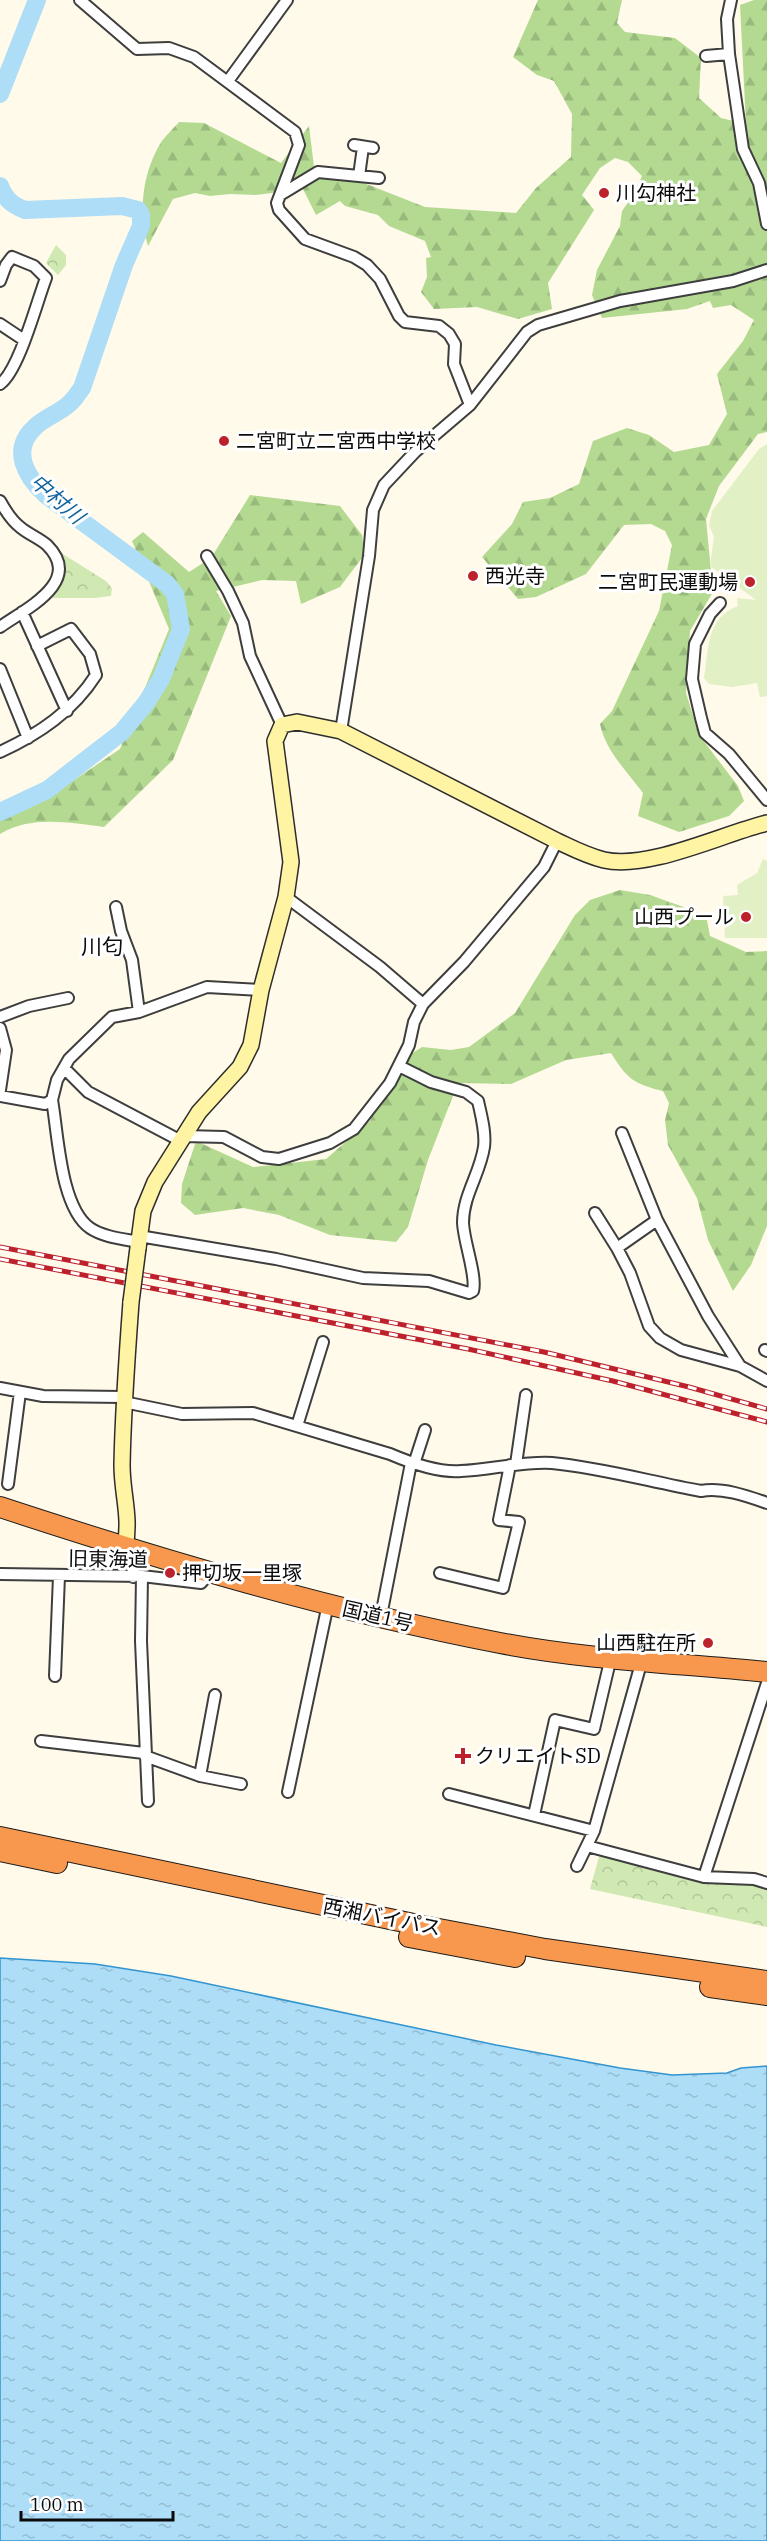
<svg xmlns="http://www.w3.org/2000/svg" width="767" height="2541" font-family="'IBM Plex Serif','Noto Sans JP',serif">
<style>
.forest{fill:url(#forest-firs)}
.park{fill:url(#park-crowns)}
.pitch{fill:#e2f0c5}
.water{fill:url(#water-ripples);stroke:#3294d0;stroke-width:1.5}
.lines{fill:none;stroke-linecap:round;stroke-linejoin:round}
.river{stroke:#adddf7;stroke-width:18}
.street-casing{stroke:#3e3e3e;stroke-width:14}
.secondary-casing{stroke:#2d2d2d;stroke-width:18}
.highway-casing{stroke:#1c1c1c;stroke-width:22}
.street{stroke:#fff;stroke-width:10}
.secondary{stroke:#fff3a4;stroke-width:15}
.highway{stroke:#f8984e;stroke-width:20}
.rail-casing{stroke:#bd212c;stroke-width:5}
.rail{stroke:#fff;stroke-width:3;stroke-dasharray:9;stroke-linecap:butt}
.secondary-bridge-casing{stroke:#2d2d2d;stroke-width:18;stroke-linecap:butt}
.secondary-bridge{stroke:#fff3a4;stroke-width:15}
.poi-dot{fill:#bd212c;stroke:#fff;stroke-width:2}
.labels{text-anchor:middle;stroke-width:6;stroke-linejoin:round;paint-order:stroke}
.poi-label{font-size:20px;fill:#0b0b0b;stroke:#fff;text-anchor:start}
.street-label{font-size:20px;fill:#0b0b0b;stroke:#fff}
.water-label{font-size:21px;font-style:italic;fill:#13649e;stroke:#fff}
.neighbourhood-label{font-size:21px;fill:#0b0b0b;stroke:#fff}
</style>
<defs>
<pattern id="forest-firs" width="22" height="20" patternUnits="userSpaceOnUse" patternTransform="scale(1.5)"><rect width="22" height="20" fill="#b4da92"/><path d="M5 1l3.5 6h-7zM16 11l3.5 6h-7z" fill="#99ba7d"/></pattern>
<pattern id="park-crowns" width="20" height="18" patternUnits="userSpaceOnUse" patternTransform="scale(1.5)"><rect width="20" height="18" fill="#d0e9b3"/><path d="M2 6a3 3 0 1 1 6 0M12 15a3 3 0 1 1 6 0" fill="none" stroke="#b1c699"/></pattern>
<pattern id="water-ripples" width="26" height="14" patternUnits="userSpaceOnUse" patternTransform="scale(1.5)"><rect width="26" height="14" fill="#adddf7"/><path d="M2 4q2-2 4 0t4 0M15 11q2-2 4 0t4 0" fill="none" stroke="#94bcd2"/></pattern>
</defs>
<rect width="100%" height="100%" fill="#fffae9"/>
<!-- forest -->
<path class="forest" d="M538,0H622L617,23L625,32L675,38L701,58L699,98L721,118L746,124L740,5L754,0H767V432L758,434L719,486L706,519L713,592L690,631L686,693L699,735L738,786L744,801L729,816L679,832L638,816L643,793C627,771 606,752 600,724L612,711L659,611L672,545L665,531L651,524L624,525L586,574L536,597L518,599L482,557L512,524L523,502L550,498L579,484L593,441L627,428L649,435L674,452L709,445L727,414L717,374L743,341L754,320L731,305L713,308L710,301L687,309L602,318L592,295L597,270L620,226L622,211L634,194L642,176L628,162L615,158L600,168L582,195L594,210L548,283L552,309L518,319L477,307L434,309L421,292L427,277L426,258L431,257L425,241L389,226L378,215L345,206L340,201L316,215L303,189L256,195L230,194L210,196L195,193L173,199L148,246C138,214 142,174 160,144C165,136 173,129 179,122L204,123L281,163L309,126L314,167L351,178L425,207L516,213L536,188L571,157L572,114L554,81L537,75L513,57Z
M250,495L340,506L362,535L365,554L340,587L301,604L296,581L262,580L216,591L231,616L173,760L104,827C69,823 32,815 0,834V814L49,797L120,749L169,629L132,541L143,532L189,572L211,558Z
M620,890L650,895L706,915L710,936L746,952L767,951V1226L751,1265L733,1291L708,1240L697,1198L668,1145L665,1120L669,1103L663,1091C634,1084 627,1079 611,1053L566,1060L511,1084L458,1083L428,1160L408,1227L396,1242L330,1235L279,1215L243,1208L195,1215L181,1203L182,1184L196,1141L253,1167L326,1159L370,1121L394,1065L422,1047L451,1050L469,1047L515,1013L575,915L590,900Z"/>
<!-- park -->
<path class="park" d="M56,245L66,255V265L58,275L46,263Z
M58,551L106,581L112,588L111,596L94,598H52C64,581 65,569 58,551Z
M600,1853L730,1885L747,1884L767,1888V1927L590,1889Z"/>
<!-- pitch -->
<path class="pitch" d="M767,444V696L760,697L757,683L732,687L709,684L704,678C709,648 706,618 738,606L737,598L756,600L710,566L714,537L709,525L712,511L759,449Z
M763,859L767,861V938H725L723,896L738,895L737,885L757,873Z"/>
<!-- water -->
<path class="water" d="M0,1958L95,1964L171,1976L496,2045L620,2068L672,2075L727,2073L741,2068L767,2066V2541H0Z"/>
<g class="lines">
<!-- river -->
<path class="river" d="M0,94L37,0
M0,186C5,199 12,205 25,210L122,206L138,210L141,215V226L124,265L82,388C78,393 75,399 70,403C60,413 45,417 35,427C10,450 26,477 46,495L167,584L175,594L181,629L161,679L146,703L122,732L47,790L0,812"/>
<!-- street casing -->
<g class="street-casing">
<path id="street" d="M80,0L137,49L169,48L194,57L295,132L299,145L277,203L279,210L305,239L354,257L367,265L380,279L399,316L405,322L439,326L449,334L455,344L454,364L470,405
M731,0L727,19L729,54L743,149L759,183L767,224
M706,56L729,54
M228,81L287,0
M354,145L373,148
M359,176L363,147
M280,195L318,172L379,178
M0,281L6,265L12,257L34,266L46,278C37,301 19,371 0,384
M0,324L24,340
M0,501C5,510 12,521 20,527C28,534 39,538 47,545C84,582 25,609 0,627
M207,556L228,591L243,623L250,656L282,725
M720,603L710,614L695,644L692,679L701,718L705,733L729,754L767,800
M22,612L67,711
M0,669L28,738
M341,731L369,556L373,510L384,485L415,452L470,405L527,332L538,325L620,301L733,281L767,270
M0,752C39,734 73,711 96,675L90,654L71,629L37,646
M286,897L380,967L423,1004
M116,907L121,931L132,960L139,1012
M0,1017L29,1006L68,998
M0,1028L6,1050L0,1090
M64,1068L88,1092L181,1141
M0,1096L45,1104L52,1100L57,1080L69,1059L112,1017L139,1012L207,987L261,990
M52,1100C58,1133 60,1207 90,1228C103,1237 123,1239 139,1242
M622,1133L657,1220L708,1316L740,1366
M184,1136L224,1137L262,1157L279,1159L330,1143L354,1129L390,1083L409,1045L414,1022L423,1004L464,962L544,867L557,841
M595,1213L617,1248
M657,1220L617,1248L630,1273L649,1326L660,1338L681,1350L740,1366L767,1381
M139,1236L276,1259L363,1278L429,1281L469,1293L473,1291C477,1276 464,1243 463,1223C463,1195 480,1174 484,1147C486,1132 481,1115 478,1101L466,1092L431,1082L399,1066
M765,1350L767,1351
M0,1388L43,1396L123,1397
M124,1402L182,1414L253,1413L390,1454C411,1463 438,1473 461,1471C491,1470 522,1461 552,1463C603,1468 651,1482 701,1491C722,1487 747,1496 767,1503
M297,1426L323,1342
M414,1464L425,1430
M516,1464L526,1395
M8,1484L20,1392
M440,1573L503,1588L519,1522L499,1520L510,1465
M0,1574L142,1576L201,1583L211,1572
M142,1576L141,1641L148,1801
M133,1577L134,1551
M381,1616L411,1463
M55,1676L59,1576
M41,1741L144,1753
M145,1756L200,1776L241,1784
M200,1776L215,1695
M288,1792L328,1604
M449,1794L594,1831
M534,1815L555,1720L594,1729L611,1657
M587,1846L704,1877L754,1879L767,1883
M577,1866L594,1831L642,1660
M704,1877L767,1683"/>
</g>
<!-- secondary casing -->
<g class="secondary-casing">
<path id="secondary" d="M138,1248L143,1211L155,1182L199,1112L240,1067L251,1045L261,990L286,897L291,862L275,741L282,725L297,722L341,731L557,841C572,848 587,856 604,860C649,870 722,834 767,823
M125,1548C131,1515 122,1495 122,1465C123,1410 127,1356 131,1302"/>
</g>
<!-- highway casing -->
<g class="highway-casing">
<path id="highway" d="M0,1507C164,1561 330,1610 500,1643C588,1660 679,1663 767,1672
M0,1837L428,1927L545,1949L767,1981
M0,1851L57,1863
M409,1937L515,1957
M710,1987L767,1995"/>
</g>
<!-- street -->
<use href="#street" class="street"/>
<!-- secondary -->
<use href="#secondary" class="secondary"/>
<!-- highway -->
<use href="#highway" class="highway"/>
<!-- rail casing -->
<g class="rail-casing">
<path id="rail" d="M0,1247L544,1352L689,1387L767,1409
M0,1259L468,1349L613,1381L767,1422"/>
</g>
<!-- rail -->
<use href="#rail" class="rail"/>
<!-- secondary-bridge casing -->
<g class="secondary-bridge-casing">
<path id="secondary-bridge" d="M131,1302L138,1248"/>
</g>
<!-- secondary-bridge -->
<use href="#secondary-bridge" class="secondary-bridge"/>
</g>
<!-- markers -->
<g class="poi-dot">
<circle cx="604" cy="193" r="6"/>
<circle cx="224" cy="441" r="6"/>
<circle cx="473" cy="576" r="6"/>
<circle cx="750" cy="582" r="6"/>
<circle cx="746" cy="917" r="6"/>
<circle cx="170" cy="1573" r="6"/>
<circle cx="708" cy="1643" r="6"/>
<path d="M460 1747h6v6h6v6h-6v6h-6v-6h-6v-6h6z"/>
</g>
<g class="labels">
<!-- poi labels -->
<g class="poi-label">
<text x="616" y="200">川勾神社</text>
<text x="236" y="448">二宮町立二宮西中学校</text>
<text x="485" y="583">西光寺</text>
<text x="738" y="589" text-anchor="end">二宮町民運動場</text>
<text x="734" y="924" text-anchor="end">山西プール</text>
<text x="182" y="1580">押切坂一里塚</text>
<text x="696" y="1650" text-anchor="end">山西駐在所</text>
<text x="475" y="1763">クリエイトSD</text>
</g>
<!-- street labels -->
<g class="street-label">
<text transform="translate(108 1559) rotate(1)" y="7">旧東海道</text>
<text transform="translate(378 1616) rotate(13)" y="7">国道1号</text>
<text transform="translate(382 1917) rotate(11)" y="7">西湘バイパス</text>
</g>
<!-- water labels -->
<g class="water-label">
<text transform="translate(57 499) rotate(41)" y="7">中村川</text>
</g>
<!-- neighbourhood labels -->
<g class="neighbourhood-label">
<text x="102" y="954">川匂</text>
</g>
</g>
<!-- scale -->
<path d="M21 2511v9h152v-9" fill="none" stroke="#0b0b0b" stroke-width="3"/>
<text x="30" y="2511" font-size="18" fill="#0b0b0b" stroke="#ffffff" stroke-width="4.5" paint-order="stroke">100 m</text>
</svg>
